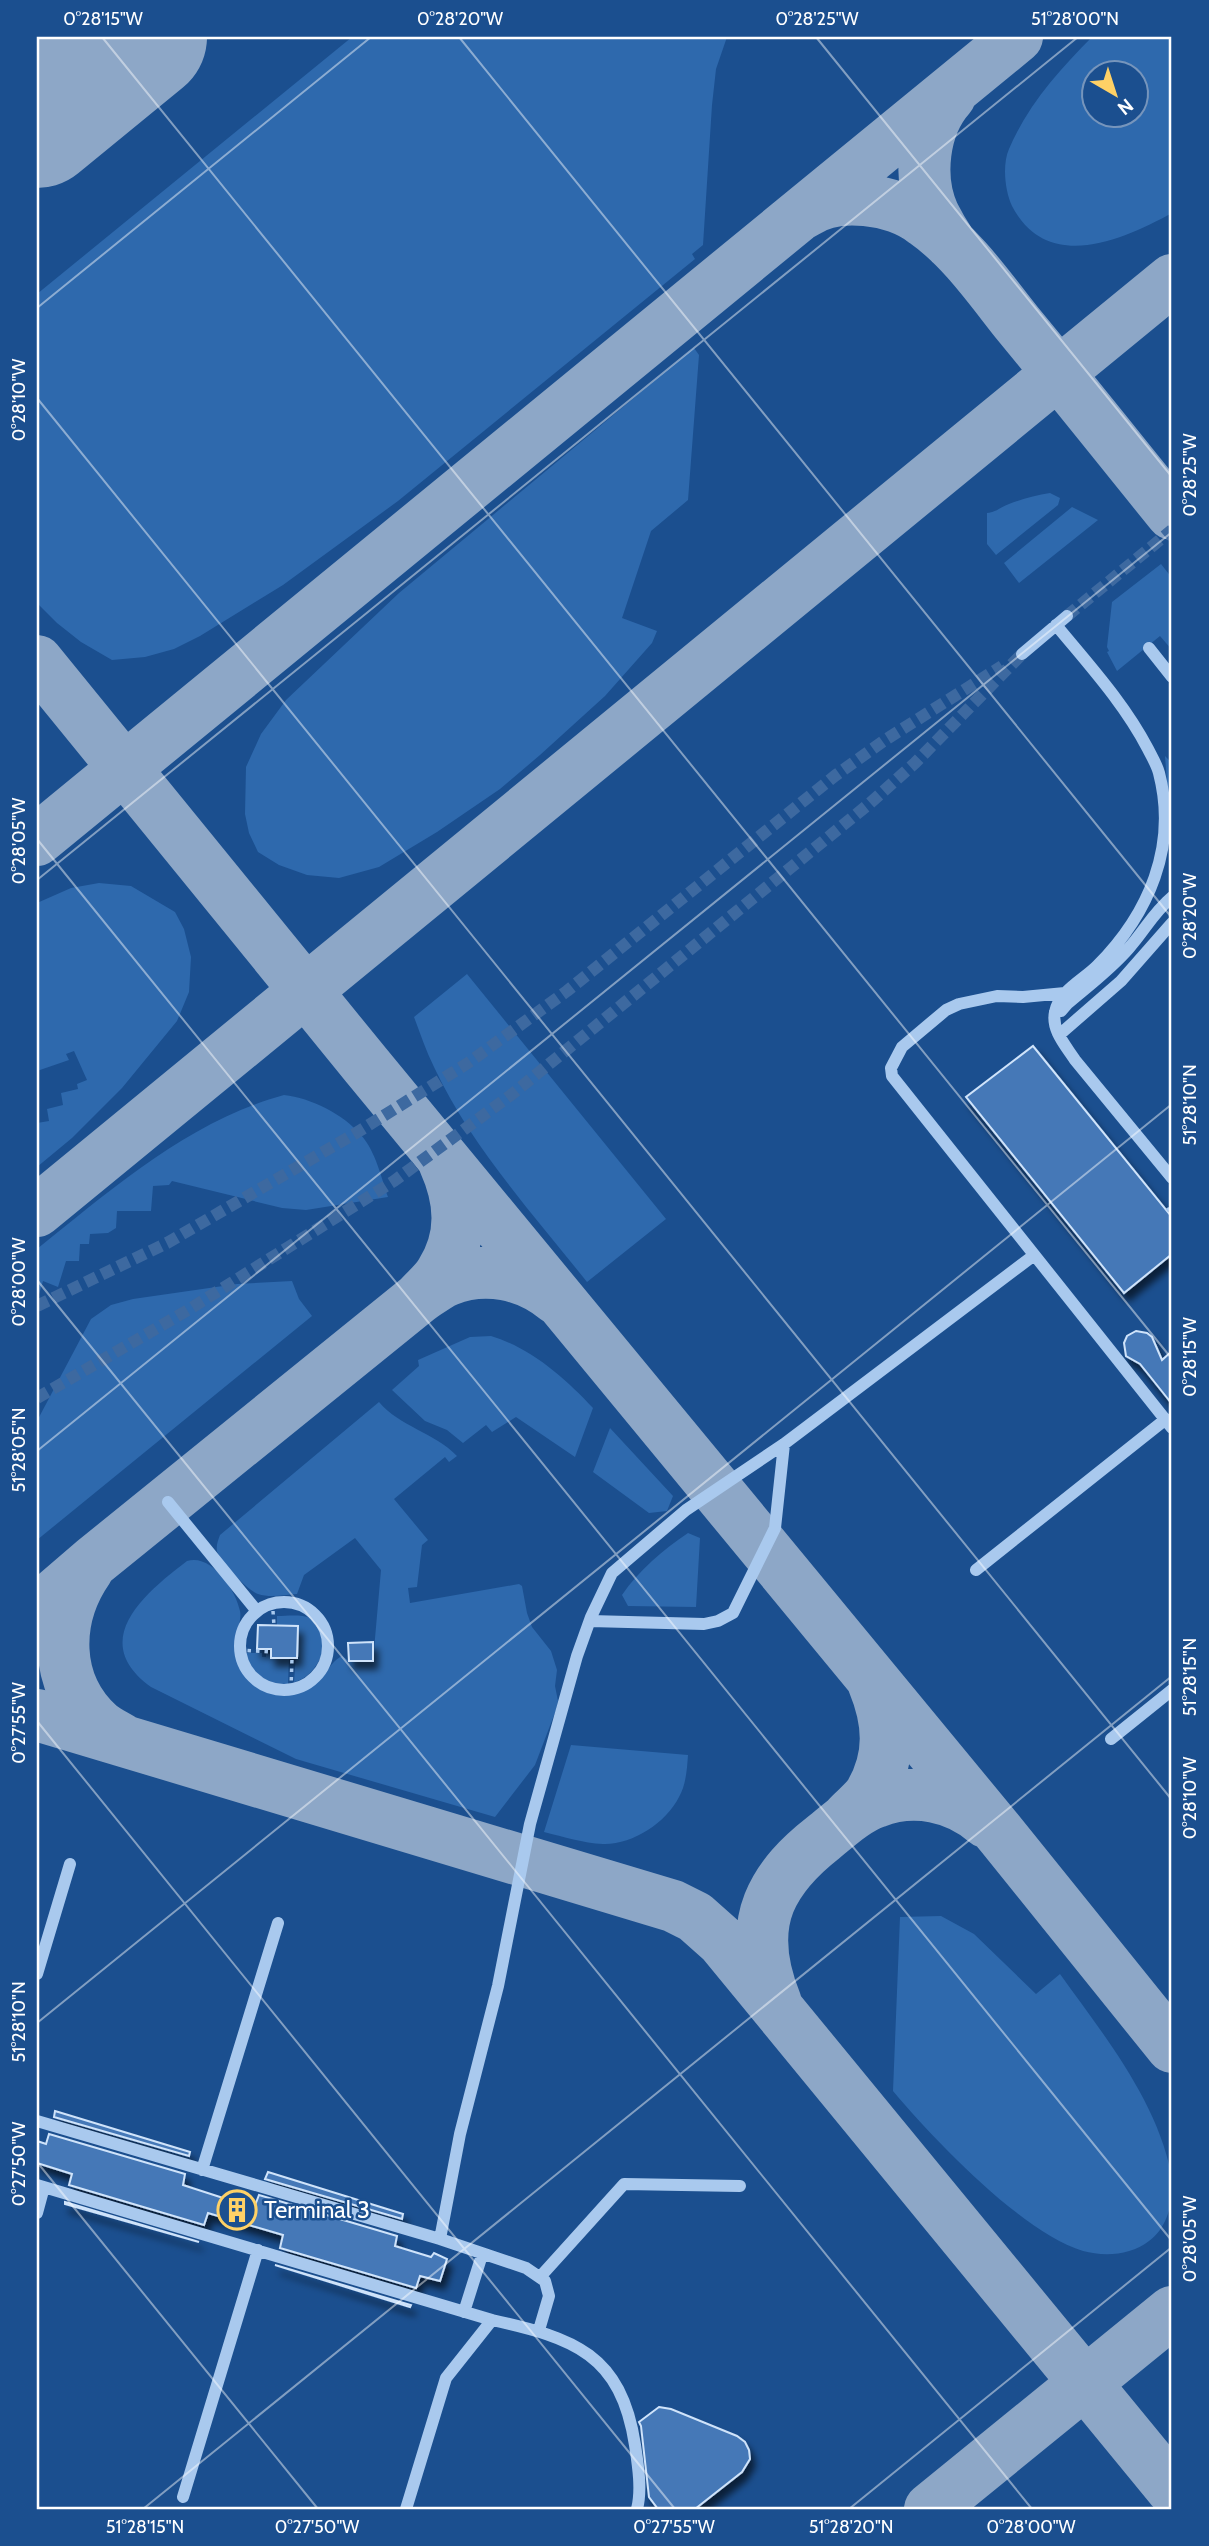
<svg xmlns="http://www.w3.org/2000/svg" width="1209" height="2546" font-family="Cabin,sans-serif">
<style>
.green{fill:#2e69ad;fill-rule:evenodd}
.lines{fill:none;stroke-linecap:round;stroke-linejoin:round}
.taxiway{stroke:#8da7c7;stroke-width:52}
.runway{stroke:#8da7c7;stroke-width:130}
.building{fill:#4478b7;stroke:#cfe3fa;stroke-width:2;filter:url(#shadow)}
.minor-tunnel{stroke:#3d69a0;stroke-width:12;stroke-dasharray:12 6;stroke-linecap:butt}
.path{stroke:#a9c9ee;stroke-width:3.5;stroke-dasharray:3.5 5;stroke-linecap:butt}
.minor{stroke:#a9c9ee;stroke-width:12}
.ticks{fill:none;stroke:#fff;stroke-width:2;stroke-opacity:0.45}
.labels{text-anchor:middle;stroke-width:5;stroke-linejoin:round;paint-order:stroke}
.poi-label{font-size:24px;fill:#fff;stroke:#1b4f8f;text-anchor:start}
.neatline{fill:none;stroke:#fff;stroke-width:2.5}
.ticks-label{font-size:18px;text-anchor:middle;fill:#fff}
</style>
<defs>
<filter id="shadow"><feDropShadow dx="4.5" dy="8" stdDeviation="3.5" flood-color="#0009"/></filter>
</defs>
<rect width="100%" height="100%" fill="#1b4f8f"/>
<!-- green -->
<path class="green" d="M352,37H727L716,69L712,105L703,245L692,254L695,259L398,501L283,585L200,636L174,649L145,657L112,660L81,642L57,623L37,603V294Z
M1092,37H1172V213C1121,241 1047,273 1012,206C1005,191 1002,165 1009,149C1027,106 1060,69 1092,37ZM1094,74H1136V116H1094Z
M694,348L699,355L688,500L651,531L622,618L657,631L652,643L605,696L540,755L500,789L437,832L379,867L339,878L307,875L279,865L258,852L249,833L245,814L246,767L261,734L286,700L399,593Z
M1050,493L1060,498L1058,505L996,555L987,544V513C997,512 1000,507 1009,504C1022,499 1036,495 1050,493Z
M1072,507L1098,520L1019,583L1004,563Z
M1161,564L1172,578V650L1160,636L1117,671L1107,652L1109,651L1107,647L1112,602Z
M1165,756L1172,763L1170,821Z
M99,883L131,886L175,912L184,929L191,957L189,992L177,1021L122,1088L72,1138L37,1167V1123L49,1121L47,1109L63,1105L61,1093L78,1089L77,1084L87,1080L74,1051L66,1054L69,1060L37,1071V903L71,888Z
M467,974L666,1219L587,1282C533,1214 471,1146 434,1067C426,1051 420,1033 414,1017Z
M284,1095C311,1098 343,1114 361,1135C376,1152 381,1177 388,1197L306,1210L282,1208L172,1181L169,1185L153,1186L151,1211H117L116,1228L108,1233L90,1234L89,1244H80L79,1261H66L58,1287L43,1281L37,1301V1249C112,1189 189,1121 284,1095Z
M292,1281L299,1299L312,1316L37,1540V1421L91,1319L111,1305L133,1299L237,1284Z
M491,1336C531,1348 565,1378 593,1408L575,1457L516,1417L492,1432L486,1425L463,1443L447,1430L425,1421L392,1390L419,1366L418,1360L470,1337Z
M379,1402C400,1427 434,1432 457,1456L449,1462L445,1457L394,1499L428,1540L422,1545L417,1587L408,1588L410,1603L519,1584L522,1586L527,1613L532,1627L551,1651L557,1670L555,1686L558,1701L556,1710L535,1765L495,1817L296,1759L151,1687C87,1641 145,1593 187,1561C211,1553 236,1590 240,1611C242,1620 236,1632 236,1642C235,1674 266,1700 297,1692C325,1685 325,1665 342,1656L349,1661H373L381,1570L355,1538L304,1575L297,1594C284,1595 270,1598 258,1594C248,1591 220,1561 217,1551C216,1546 218,1540 220,1535Z
M610,1428L673,1496L667,1511L649,1513L593,1472Z
M688,1533L700,1538L696,1607L628,1606L622,1595C639,1570 663,1550 688,1533Z
M277,1616C287,1616 301,1614 310,1618C339,1631 319,1677 294,1682L298,1627L277,1626Z
M245,1653H262V1657H266V1653L271,1654L272,1658H289L288,1684C268,1685 250,1673 245,1653Z
M571,1745L688,1755C687,1769 686,1785 679,1797C666,1823 632,1845 603,1844C583,1843 564,1837 544,1832Z
M941,1916L974,1934L1036,1994L1060,1974C1103,2034 1156,2099 1171,2173C1175,2196 1169,2227 1149,2241C1131,2255 1105,2257 1083,2251C1023,2233 934,2140 893,2091L900,1917Z"/>
<g class="lines">
<!-- taxiway -->
<path class="taxiway" d="M950,96C923,126 917,178 934,215C939,225 945,235 951,244
M804,213C837,190 895,199 925,222C962,248 990,289 1018,324C1070,387 1121,451 1172,514
M37,661L366,1065L1002,1836L1172,2047
M37,840L1017,37
M37,1211L1172,280
M419,1298C428,1292 438,1284 448,1280C486,1265 526,1274 557,1299
M88,1569C54,1618 53,1683 99,1725C106,1731 115,1735 123,1740
M37,1610L94,1561L419,1298C426,1290 436,1282 441,1273C464,1236 461,1200 444,1162
M37,1715L673,1906L695,1917L722,1941L1172,2489
M847,1818C854,1810 864,1803 870,1794C892,1756 889,1721 873,1682
M776,2003C763,1971 756,1936 769,1903C780,1876 800,1856 823,1838C839,1825 856,1809 876,1802C914,1787 956,1796 986,1822
M930,2509L1172,2312"/>
<!-- runway -->
<path class="runway" d="M37,123L142,37"/>
</g>
<!-- building -->
<path class="building" d="M1033,1046L1172,1217V1254L1124,1293L966,1097Z
M1136,1331L1147,1333L1152,1337L1162,1360L1172,1351V1404L1140,1364L1126,1356L1124,1343L1127,1336Z
M258,1625L298,1626L297,1658H271V1649H257Z
M373,1642V1661H349L348,1643Z
M55,2111L190,2152L189,2156L54,2117Z
M49,2134L185,2174L183,2185L254,2208L259,2195L397,2236L395,2246L431,2257L434,2253L447,2259L440,2281L420,2276L416,2288L280,2248L283,2235L208,2213L204,2225L69,2185L72,2174L37,2163V2141L46,2144Z
M268,2172L403,2214L402,2219L265,2179Z
M65,2202L199,2242L65,2204Z
M275,2265L411,2305L410,2307Z
M659,2407L671,2409L737,2436L745,2442L749,2450L750,2459L742,2472L695,2509H658L649,2497L641,2426L639,2422Z"/>
<g class="lines">
<!-- minor-tunnel -->
<path class="minor-tunnel" d="M1067,616L1172,530
M37,1306L167,1243L356,1133L468,1063L567,991L836,775L885,740L1002,666
M37,1398L188,1310L394,1181L511,1095L869,804L915,763L1022,654"/>
<!-- path -->
<path class="path" d="M1167,1208L1172,1215
M273,1611L274,1626
M239,1650L271,1652
M291,1689L292,1658"/>
<!-- minor -->
<path class="minor" d="M1056,625C1089,665 1124,703 1148,749C1152,757 1157,765 1159,773C1178,846 1149,914 1097,966C1083,980 1059,991 1055,1012C1051,1030 1066,1046 1075,1060L1172,1178
M1149,648L1172,677
M1022,654L1067,616
M1065,993L1023,997L997,996L959,1004L946,1010L902,1047L891,1068L892,1076L1172,1428
M1061,1011L1067,1004C1088,986 1111,969 1129,948C1145,930 1153,913 1172,897
M1059,1035L1121,981L1172,923
M168,1502L256,1610
M976,1570L1166,1419
M240 1646a44 44 0 1 1 88 0a44 44 0 1 1-88 0Z
M590,1621L704,1624L718,1621L733,1613L775,1528L784,1444
M1111,1739L1172,1690
M37,1974L70,1864
M37,2121L440,2239L526,2268L545,2281L549,2296L539,2330
M202,2170L278,1923
M37,2185L492,2320C574,2338 621,2354 635,2445C638,2465 642,2490 637,2509
M37,2213L44,2187
M440,2239L460,2134L498,1986L530,1824L577,1656L591,1617L612,1573L686,1510L784,1444L1033,1256
M540,2277L624,2184L740,2186
M464,2312L482,2255
M183,2497L258,2250
M406,2509L446,2378L492,2320"/>
</g>
<!-- ticks -->
<path class="ticks" d="M102,37L1172,1359M459,37L1172,918M816,37L1172,477M37,308L371,37M37,398L1172,1800M37,839L1172,2241M37,880L1078,37M37,1280L1032,2509M37,1451L1172,532M37,1721L675,2509M37,2023L1172,1104M37,2162L318,2509M143,2509L1172,1676M849,2509L1172,2247"/>
<!-- icons -->
<defs>
<g id="building-ring" transform="scale(2.0125)"><circle r="9.5" fill="#1b4f8f" stroke="#ffd166" stroke-width="1.5"/><path d="M-4-6H4V6H1V3H-1V6H-4ZM-2.5-4.3h1.7v1.8h-1.7ZM.8-4.3h1.7v1.8H.8ZM-2.5-1h1.7V.8h-1.7ZM.8-1h1.7V.8H.8Z" fill="#ffd166"/></g>
</defs>
<g fill-rule="evenodd">
<use href="#building-ring" x="237" y="2210"/>
</g>
<g class="labels">
<!-- poi labels -->
<g class="poi-label">
<text x="264" y="2218">Terminal 3</text>
</g>
</g>
<!-- border -->
<rect width="1209" height="2546" fill="none" stroke="#1b4f8f" stroke-width="77"/>
<!-- north arrow -->
<g transform="translate(1115 94) rotate(141)"><circle r="33" fill="#1b4f8f" stroke="#7695bc" stroke-width="2"/>
<path d="M0-5L12 26L0 18L-12 26Z" fill="#ffd166"/>
<text y="-10" font-size="19" font-weight="bold" text-anchor="middle" fill="#ffffff">N</text>
</g>
<rect x="38" y="38" width="1132" height="2470" class="neatline"/>
<g class="ticks-label">
<text x="103" y="25">0°28'15"W</text>
<text x="460" y="25">0°28'20"W</text>
<text x="817" y="25">0°28'25"W</text>
<text x="1075" y="25">51°28'00"N</text>
<text transform="translate(19 400) rotate(-90)" y="6">0°28'10"W</text>
<text transform="translate(1190 475) rotate(-90)" y="6">0°28'25"W</text>
<text transform="translate(19 841) rotate(-90)" y="6">0°28'05"W</text>
<text transform="translate(1190 916) rotate(-90)" y="6">0°28'20"W</text>
<text transform="translate(1190 1105) rotate(-90)" y="6">51°28'10"N</text>
<text transform="translate(19 1282) rotate(-90)" y="6">0°28'00"W</text>
<text transform="translate(1190 1357) rotate(-90)" y="6">0°28'15"W</text>
<text transform="translate(19 1450) rotate(-90)" y="6">51°28'05"N</text>
<text transform="translate(1190 1677) rotate(-90)" y="6">51°28'15"N</text>
<text transform="translate(19 1723) rotate(-90)" y="6">0°27'55"W</text>
<text transform="translate(1190 1798) rotate(-90)" y="6">0°28'10"W</text>
<text transform="translate(19 2022) rotate(-90)" y="6">51°28'10"N</text>
<text transform="translate(19 2164) rotate(-90)" y="6">0°27'50"W</text>
<text transform="translate(1190 2239) rotate(-90)" y="6">0°28'05"W</text>
<text x="145" y="2533">51°28'15"N</text>
<text x="317" y="2533">0°27'50"W</text>
<text x="674" y="2533">0°27'55"W</text>
<text x="851" y="2533">51°28'20"N</text>
<text x="1031" y="2533">0°28'00"W</text>
</g>
</svg>
